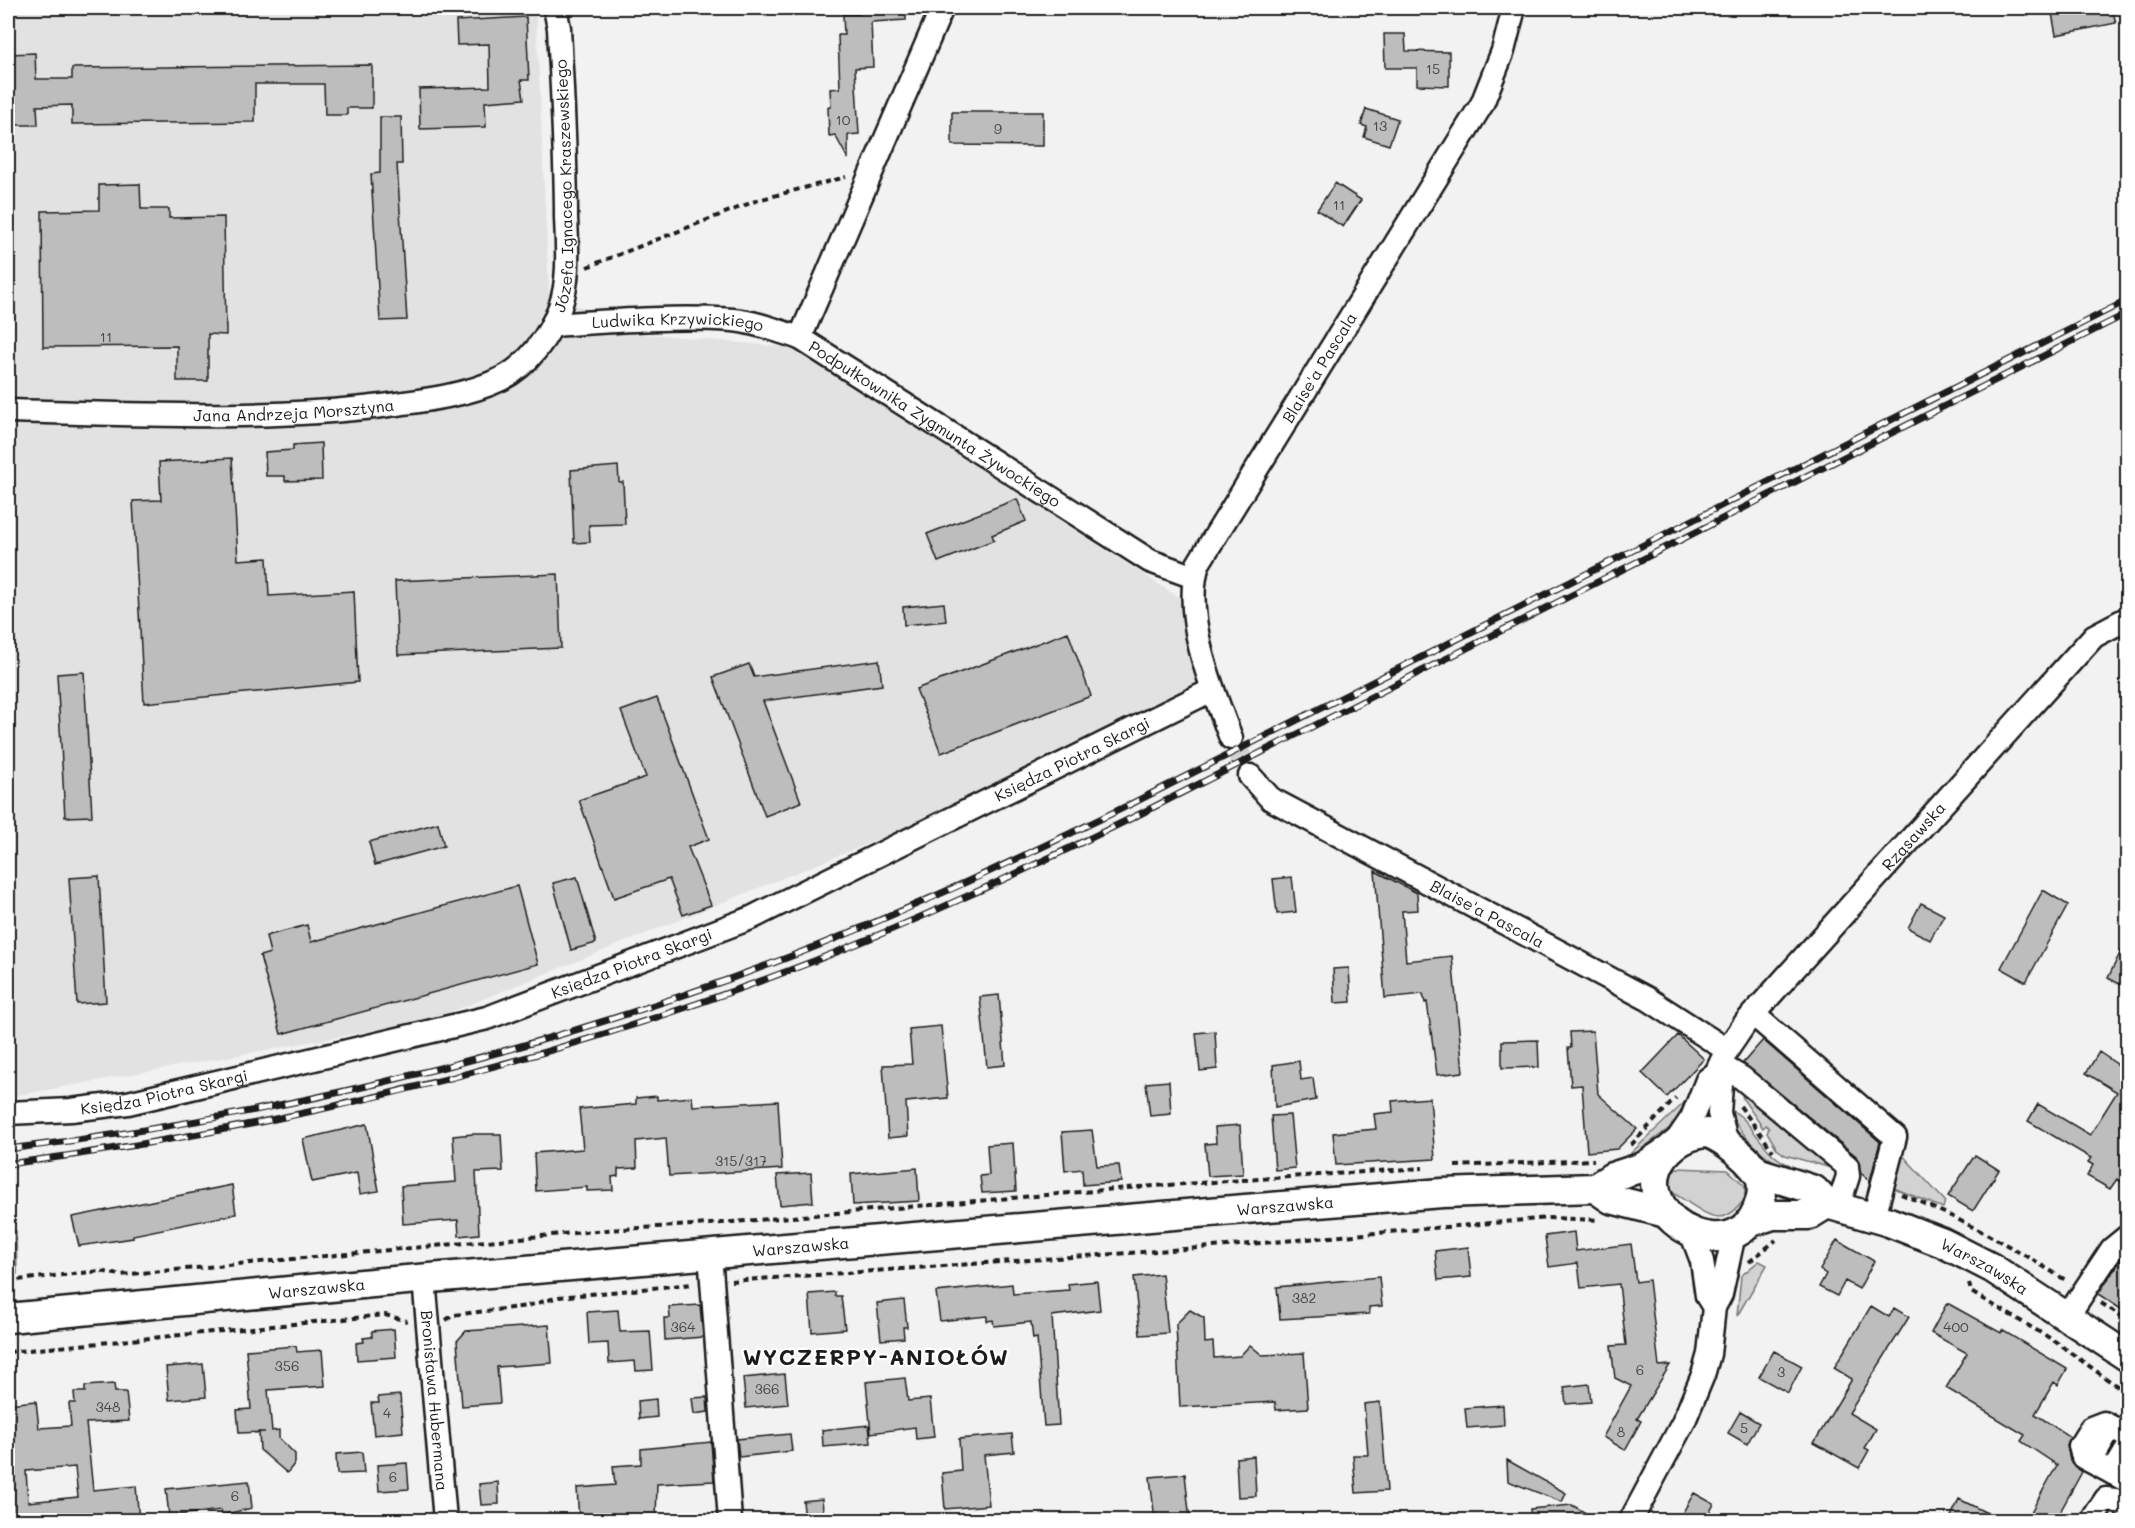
<svg xmlns="http://www.w3.org/2000/svg" width="2135" height="1528" font-family="Mali,sans-serif">
<style>
.built{fill:#e2e2e2}
.green{fill:#d2d2d2;stroke:#777;stroke-width:1.5}
.building{fill:#bdbdbd;stroke:#1c1c1c;stroke-width:1.5;fill-rule:evenodd}
.lines{fill:none;stroke-linecap:round;stroke-linejoin:round}
.minor-tunnel{stroke:#d2d2d2;stroke-width:22;stroke-dasharray:22 11;stroke-linecap:butt}
.minor-casing{stroke:#1c1c1c;stroke-width:27}
.major-casing{stroke:#1c1c1c;stroke-width:33}
.path{stroke:#1c1c1c;stroke-width:4;stroke-dasharray:6 4.5;stroke-linecap:butt}
.minor{stroke:#fff;stroke-width:22}
.major{stroke:#fff;stroke-width:28}
.rail-casing{stroke:#1c1c1c;stroke-width:7}
.rail{stroke:#fff;stroke-width:4.5;stroke-dasharray:14;stroke-linecap:butt}
.labels{text-anchor:middle;stroke-width:4.5;stroke-linejoin:round;paint-order:stroke}
.number-label{font-size:14px;fill:#444}
.street-label{font-size:16px;fill:#1c1c1c;stroke:#fff}
.district-label{font-size:22px;font-weight:bold;letter-spacing:1.5px;fill:#1c1c1c;stroke:#fff}
</style>
<rect width="100%" height="100%" fill="#f2f2f2"/>
<filter id="ink" filterUnits="userSpaceOnUse"><feTurbulence type="fractalNoise" baseFrequency=".0167" numOctaves="2"/><feDisplacementMap in="SourceGraphic" scale="12" xChannelSelector="R" yChannelSelector="G"/><feConvolveMatrix kernelMatrix="1 2 1 2 8 2 1 2 1" color-interpolation-filters="sRGB"/></filter>
<g filter="url(#ink)">
<!-- built -->
<path class="built" d="M8,8H536L549,293L640,333L794,348L1180,598L1200,686L1041,774L431,1020L8,1097Z"/>
<!-- green -->
<path class="green" d="M1740,1086L1842,1171L1785,1155L1777,1149L1767,1132L1769,1128L1766,1125L1763,1128L1743,1099Z
M1687,1100L1692,1102L1680,1120L1632,1156L1631,1153Z
M1728,1110C1750,1113 1761,1155 1790,1165L1789,1169C1765,1160 1740,1134 1728,1110Z
M1896,1148L1945,1201L1943,1208L1889,1186Z
M1676,1168L1728,1170L1745,1186V1198C1725,1228 1710,1217 1686,1201C1679,1196 1671,1194 1669,1185C1668,1179 1672,1173 1676,1168Z
M8,1231H16L17,1274L8,1275Z
M1759,1261L1767,1265L1737,1316L1741,1276Z"/>
<!-- building -->
<path class="building" d="M859,8H906V20L871,22L873,67L855,68L859,134L848,135V159L835,135L829,136L828,107H831L830,89L840,88L838,35H844L843,14H859Z
M2051,8H2112L2116,23L2056,35Z
M526,17L529,80H521L524,99L485,102L486,127L420,129L419,89L490,87L489,44L457,45L456,21Z
M1384,34H1405L1406,51L1449,52V86L1417,85V68H1385Z
M35,53L36,79H72V68L372,65V108H347V115H325L324,84H255V122L72,124V105L37,106L38,125H8V54Z
M1366,109L1398,119L1389,145L1364,137L1367,127L1361,125Z
M952,112H1043V146L952,145Z
M380,117H401L402,164H397L407,320L380,321L371,174L380,173Z
M1335,183L1361,200L1343,227L1317,210Z
M140,184L141,209H169V218L224,217L226,335L208,334V381H177V346L43,347L42,211L99,210V185Z
M321,443L322,480L285,481V476H266L265,452L293,450V445Z
M232,458L238,560L267,558L269,596L354,591L358,682L144,703L133,501L161,500L159,462Z
M618,466L619,482H623L625,524L589,525L590,542L574,543L571,470Z
M1017,499L1026,521L992,535L994,540L938,562L927,534Z
M558,574L561,648L398,655L395,581Z
M944,603L946,621L904,625L903,607Z
M1068,632L1091,696L941,753L916,689Z
M879,660L882,685L763,701L801,802L765,816L713,677L749,664L754,677Z
M84,672L92,816L65,817L57,674Z
M657,698L709,839L688,847L711,905L683,915L669,879L614,898L579,800L646,777L621,711Z
M438,823L444,846L375,865L369,842Z
M1375,871L1417,893L1418,910L1402,911L1406,961L1452,956L1463,1072L1437,1075L1427,1002L1425,1003L1423,994L1385,998Z
M99,876L106,1002L77,1004L69,878Z
M577,877L596,943L571,950L553,883Z
M1292,877L1296,912L1277,914L1273,879Z
M517,886L538,964L281,1034L260,956L270,953L266,936L307,925L311,942Z
M2043,890L2068,905L2026,982L2001,968Z
M1921,903L1944,915L1930,940L1908,928Z
M2127,939V988L2108,978Z
M1349,968L1351,1002L1335,1003L1333,969Z
M999,995L1005,1065L987,1067L980,997Z
M941,1026L948,1098L906,1102L908,1136L888,1138L883,1065L912,1064L909,1029Z
M1215,1031L1217,1069L1200,1071L1196,1033Z
M1593,1031L1598,1094L1637,1129L1617,1149L1587,1152L1582,1085L1571,1086L1568,1048H1571L1570,1032Z
M1678,1035L1704,1059L1667,1097L1642,1073Z
M1538,1040L1539,1067L1502,1068V1041Z
M1763,1040L1880,1142L1870,1181L1861,1173L1856,1156L1743,1063Z
M2099,1052L2127,1071V1185L2117,1179L2110,1189L2087,1176L2093,1165L2088,1162L2091,1158L2028,1121L2038,1104L2090,1135L2117,1092L2086,1073Z
M1299,1061L1301,1080L1313,1078L1316,1100L1275,1107L1273,1065Z
M1169,1081L1171,1114L1150,1116L1146,1083Z
M657,1096V1100L692,1097L693,1106L778,1101L782,1169L669,1176L666,1138L636,1141L637,1168L618,1169V1176L612,1177L613,1190L587,1191V1187L536,1191L534,1153L583,1149L579,1109L636,1104V1098Z
M1430,1098L1435,1159L1336,1165L1333,1133L1376,1129L1374,1114L1393,1112L1392,1101Z
M1290,1115L1295,1168L1275,1170L1271,1116Z
M367,1124L379,1191L360,1194L357,1173L312,1182L303,1139Z
M1240,1125L1243,1174L1208,1176L1205,1144L1216,1143L1215,1127Z
M1092,1130L1097,1166L1119,1165L1121,1182L1083,1185L1082,1169L1065,1171L1062,1132Z
M473,1134H501L503,1171L476,1172L479,1234L459,1236L458,1220L403,1224L401,1186L456,1182L453,1136Z
M1013,1143L1016,1191L982,1193L980,1176L989,1175L987,1145Z
M1975,1155L1999,1170L1973,1211L1948,1196Z
M917,1168L919,1201L853,1205L851,1174Z
M811,1173L813,1202L780,1205L777,1175Z
M232,1185L236,1214L133,1235V1238L79,1246L72,1217Z
M1574,1232L1576,1251L1631,1244L1636,1282L1649,1280L1659,1366L1670,1365L1637,1419L1641,1421L1625,1450L1603,1437L1631,1386L1615,1378L1611,1346L1626,1345L1619,1284L1581,1288L1578,1263L1549,1267L1545,1236Z
M1837,1240L1874,1261L1859,1289L1845,1281L1837,1296L1819,1287L1826,1274L1820,1270Z
M1468,1247L1471,1277L1438,1280L1435,1251Z
M2121,1260L2127,1264V1313L2098,1294Z
M1162,1274L1168,1333L1140,1335L1134,1277Z
M1379,1277L1382,1306L1369,1307V1314L1280,1319L1277,1287Z
M1097,1281L1100,1310L1052,1316L1059,1425L1044,1426L1037,1338L1033,1339L1031,1322L994,1326L993,1320L987,1321V1316L940,1321L936,1292L1012,1284L1013,1294L1069,1290L1068,1284Z
M835,1292V1296H841L845,1329L812,1332L809,1294Z
M904,1300L907,1327H903L904,1338L881,1340L877,1303Z
M1947,1303L2001,1333L2002,1330L2067,1369L2058,1385L2054,1382L2035,1414L2070,1437L2067,1445L2070,1461L2082,1472L2055,1521H2026L2057,1465L2021,1441L2025,1435L1946,1388L1967,1353L1931,1333Z
M700,1305L703,1337L665,1340L664,1318H670L669,1307Z
M1871,1306L1889,1317L1894,1308L1909,1317L1849,1413L1876,1429L1865,1448L1869,1450L1859,1468L1814,1443L1852,1379L1834,1368Z
M618,1310L620,1332L650,1331L653,1370L636,1371L635,1361L609,1363L608,1343L589,1344L587,1312Z
M1190,1310L1204,1318L1205,1343L1213,1342L1214,1358L1240,1356L1250,1345L1262,1355L1304,1353L1308,1408L1276,1410L1275,1402L1180,1407L1176,1324Z
M549,1325L552,1363L497,1367L500,1403L462,1406L457,1341L466,1331Z
M394,1329L396,1357L357,1360L356,1343L364,1342L363,1338L372,1337V1331Z
M296,1346L297,1352L322,1350L325,1386L268,1390L272,1431L279,1430V1438L295,1454V1463L287,1473L260,1450L259,1432H265L239,1433L237,1410L251,1409L246,1350Z
M1774,1351L1802,1366L1788,1393L1759,1377Z
M203,1364L206,1397L169,1400L166,1367Z
M785,1374L788,1404L746,1408L743,1378Z
M905,1378L908,1401L930,1399L934,1437L916,1439L915,1427L871,1433L866,1382Z
M114,1384L115,1392H126L129,1421L86,1423L93,1490L136,1486L139,1521H8V1404L36,1401L39,1428L71,1426L69,1403H75L74,1392H85V1386ZM75,1467L78,1497L28,1502L26,1471Z
M1589,1384L1591,1402L1566,1404L1564,1387Z
M400,1395L403,1432L374,1435L371,1403H379L378,1397Z
M707,1397L708,1412L694,1414L692,1398Z
M656,1399L657,1417L639,1419L638,1401Z
M1380,1402L1387,1491L1356,1493L1353,1455H1368L1364,1404Z
M1503,1405L1504,1425L1467,1428L1465,1408Z
M1740,1412L1759,1423L1747,1444L1728,1433Z
M869,1425L871,1443L823,1447L822,1430Z
M790,1434L792,1451L739,1457L737,1439Z
M1012,1434L1014,1452L984,1455L989,1505L945,1509L942,1473L961,1471L959,1439Z
M711,1442L714,1481L657,1484L656,1521H579L577,1488L615,1485L613,1466L641,1464V1449Z
M362,1452L364,1473L337,1474L336,1454Z
M1254,1456L1256,1496L1238,1497L1236,1458Z
M1507,1460L1566,1493L1562,1502L1508,1481Z
M407,1463L409,1489L379,1491L377,1465Z
M1185,1474L1190,1521H1155L1150,1477Z
M249,1481L252,1508L222,1515L221,1510L169,1516L166,1489Z
M498,1482L499,1504L481,1505L479,1484Z
M1694,1493L1714,1504L1705,1521H1694L1682,1514Z
M822,1499L824,1521H805L803,1501Z
M1959,1499L2003,1521H1949Z
M1572,1505L1599,1521H1531L1530,1509Z"/>
<g class="lines">
<!-- minor-tunnel -->
<path class="minor-tunnel" d="M1231,738L1250,776"/>
<!-- minor casing -->
<g class="minor-casing">
<g id="minor">
<path id="s1" d="M942,8L800,338L1150,561L1194,577"/>
<path id="s2" d="M552,325C612,321 674,316 733,320C756,322 778,331 800,338"/>
<path id="s3" d="M8,411C132,414 259,421 382,406C421,401 466,396 501,379C528,366 550,335 560,307C570,279 567,247 566,217C566,154 562,91 559,28L555,8"/>
<path id="s4" d="M1231,738C1212,689 1182,616 1198,564L1482,104L1503,51L1514,8"/>
<path id="s5" d="M1250,776L1271,799L1648,999L1727,1050"/>
<path d="M1753,1014L1895,1137L1874,1217"/>
<path d="M1720,1065L1742,1078L1847,1166L1848,1176L1838,1207"/>
<path d="M1716,1073L1721,1085L1719,1113L1727,1143"/>
<path id="s6" d="M8,1113L71,1110L128,1103L487,1018L751,918L1212,690"/>
<path id="s7" d="M1675,1143L1692,1118L1707,1080L1716,1073L1727,1050L1746,1022L2094,636L2128,618"/>
<path d="M1691,1232L1702,1261L1707,1296L1714,1307"/>
<path d="M710,1254L730,1520"/>
<path id="s8" d="M424,1279L445,1520"/>
<path d="M2067,1317L2112,1249L2128,1236"/>
<path d="M2128,1437L2104,1423L2091,1428L2080,1446L2083,1457L2128,1481"/>
<path d="M2091,1461L2111,1427"/>
<path d="M2113,1473L2128,1448"/>
<path d="M1631,1520L1684,1421L1703,1375L1709,1354L1714,1307L1721,1294L1734,1234"/>
<path d="M2092,1520L2106,1499L2115,1500L2128,1507"/>
</g>
</g>
<!-- major casing -->
<g class="major-casing">
<g id="major">
<path d="M1707,1133C1722,1137 1757,1165 1761,1180C1765,1198 1754,1224 1738,1232C1711,1246 1673,1230 1660,1203C1643,1168 1673,1135 1707,1133Z"/>
<path id="s9" d="M1757,1172L1814,1190L1827,1204L1889,1222L1943,1243L1992,1268L2128,1357"/>
<path d="M1595,1188L1611,1199L1666,1213"/>
<path d="M1751,1222L1773,1215H1809L1827,1204"/>
<path id="s10" d="M8,1318L383,1282L1245,1209L1442,1193L1595,1188L1612,1177L1643,1167L1666,1152"/>
</g>
</g>
<!-- path -->
<path class="path" d="M587,267L758,200L846,177
M1740,1106L1773,1151
M1631,1145L1676,1098
M1455,1166L1594,1160
M1901,1194C1960,1218 2013,1247 2067,1281
M1749,1262L1776,1240
M8,1281L100,1271L120,1275L606,1230L710,1224L1139,1187L1423,1168
M731,1281L1227,1246L1549,1218L1600,1220
M1969,1283L1971,1292L2053,1340L2128,1394
M2101,1303L2128,1320
M446,1320L454,1315L527,1306L559,1297L693,1284
M8,1352L385,1315L407,1321"/>
<!-- minor -->
<use href="#minor" class="minor"/>
<!-- major -->
<use href="#major" class="major"/>
<!-- rail casing -->
<g class="rail-casing">
<path id="rail" d="M8,1149C276,1117 537,1053 789,957C906,912 1019,859 1131,804L2128,300
M8,1164C277,1129 539,1065 793,969C910,925 1023,871 1136,816L2128,313"/>
</g>
<!-- rail -->
<use href="#rail" class="rail"/>
</g>
</g>
<g class="labels">
<!-- number labels -->
<g class="number-label">
<text x="1433" y="74">15</text>
<text x="843" y="125">10</text>
<text x="1380" y="131">13</text>
<text x="998" y="134">9</text>
<text x="1339" y="210">11</text>
<text x="106" y="342">11</text>
<text x="741" y="1166">315/317</text>
<text x="1304" y="1303">382</text>
<text x="683" y="1332">364</text>
<text x="1956" y="1332">400</text>
<text x="287" y="1371">356</text>
<text x="1640" y="1375">6</text>
<text x="1781" y="1377">3</text>
<text x="767" y="1394">366</text>
<text x="108" y="1412">348</text>
<text x="387" y="1418">4</text>
<text x="1744" y="1433">5</text>
<text x="1621" y="1437">8</text>
<text x="393" y="1482">6</text>
<text x="235" y="1501">6</text>
</g>
<!-- street labels -->
<g class="street-label">
<text dy="6" stroke="none"><textPath href="#s3" startOffset="714">Józefa Ignacego Kraszewskiego</textPath></text>
<text dy="6" stroke="none"><textPath href="#s2" startOffset="126">Ludwika Krzywickiego</textPath></text>
<text dy="6" stroke="none"><textPath href="#s4" startOffset="411">Blaise'a Pascala</textPath></text>
<text dy="6" stroke="none"><textPath href="#s3" startOffset="286">Jana Andrzeja Morsztyna</textPath></text>
<text dy="6" stroke="none"><textPath href="#s1" startOffset="519">Podpułkownika Zygmunta Żywockiego</textPath></text>
<text dy="6" stroke="none"><textPath href="#s6" startOffset="1130">Księdza Piotra Skargi</textPath></text>
<text dy="6" stroke="none"><textPath href="#s7" startOffset="392">Rząsawska</textPath></text>
<text dy="6" stroke="none"><textPath href="#s5" startOffset="276">Blaise'a Pascala</textPath></text>
<text dy="6" stroke="none"><textPath href="#s6" startOffset="644">Księdza Piotra Skargi</textPath></text>
<text dy="6" stroke="none"><textPath href="#s6" startOffset="158">Księdza Piotra Skargi</textPath></text>
<text dy="6" stroke="none"><textPath href="#s10" startOffset="1282">Warszawska</textPath></text>
<text dy="6" stroke="none"><textPath href="#s10" startOffset="796">Warszawska</textPath></text>
<text dy="6" stroke="none"><textPath href="#s9" startOffset="249">Warszawska</textPath></text>
<text dy="6" stroke="none"><textPath href="#s10" startOffset="310">Warszawska</textPath></text>
<text dy="6" stroke="none"><textPath href="#s8" startOffset="122">Bronisława Hubermana</textPath></text>
</g>
<!-- district labels -->
<g class="district-label">
<text x="876" y="1365">WYCZERPY-ANIOŁÓW</text>
</g>
</g>
<!-- margin -->
<rect width="2135" height="1528" fill="none" stroke="#fff" stroke-width="30"/>
<rect x="15" y="15" width="2105" height="1498" fill="none" stroke="#1c1c1c" stroke-width="2" filter="url(#ink)"/>
</svg>
